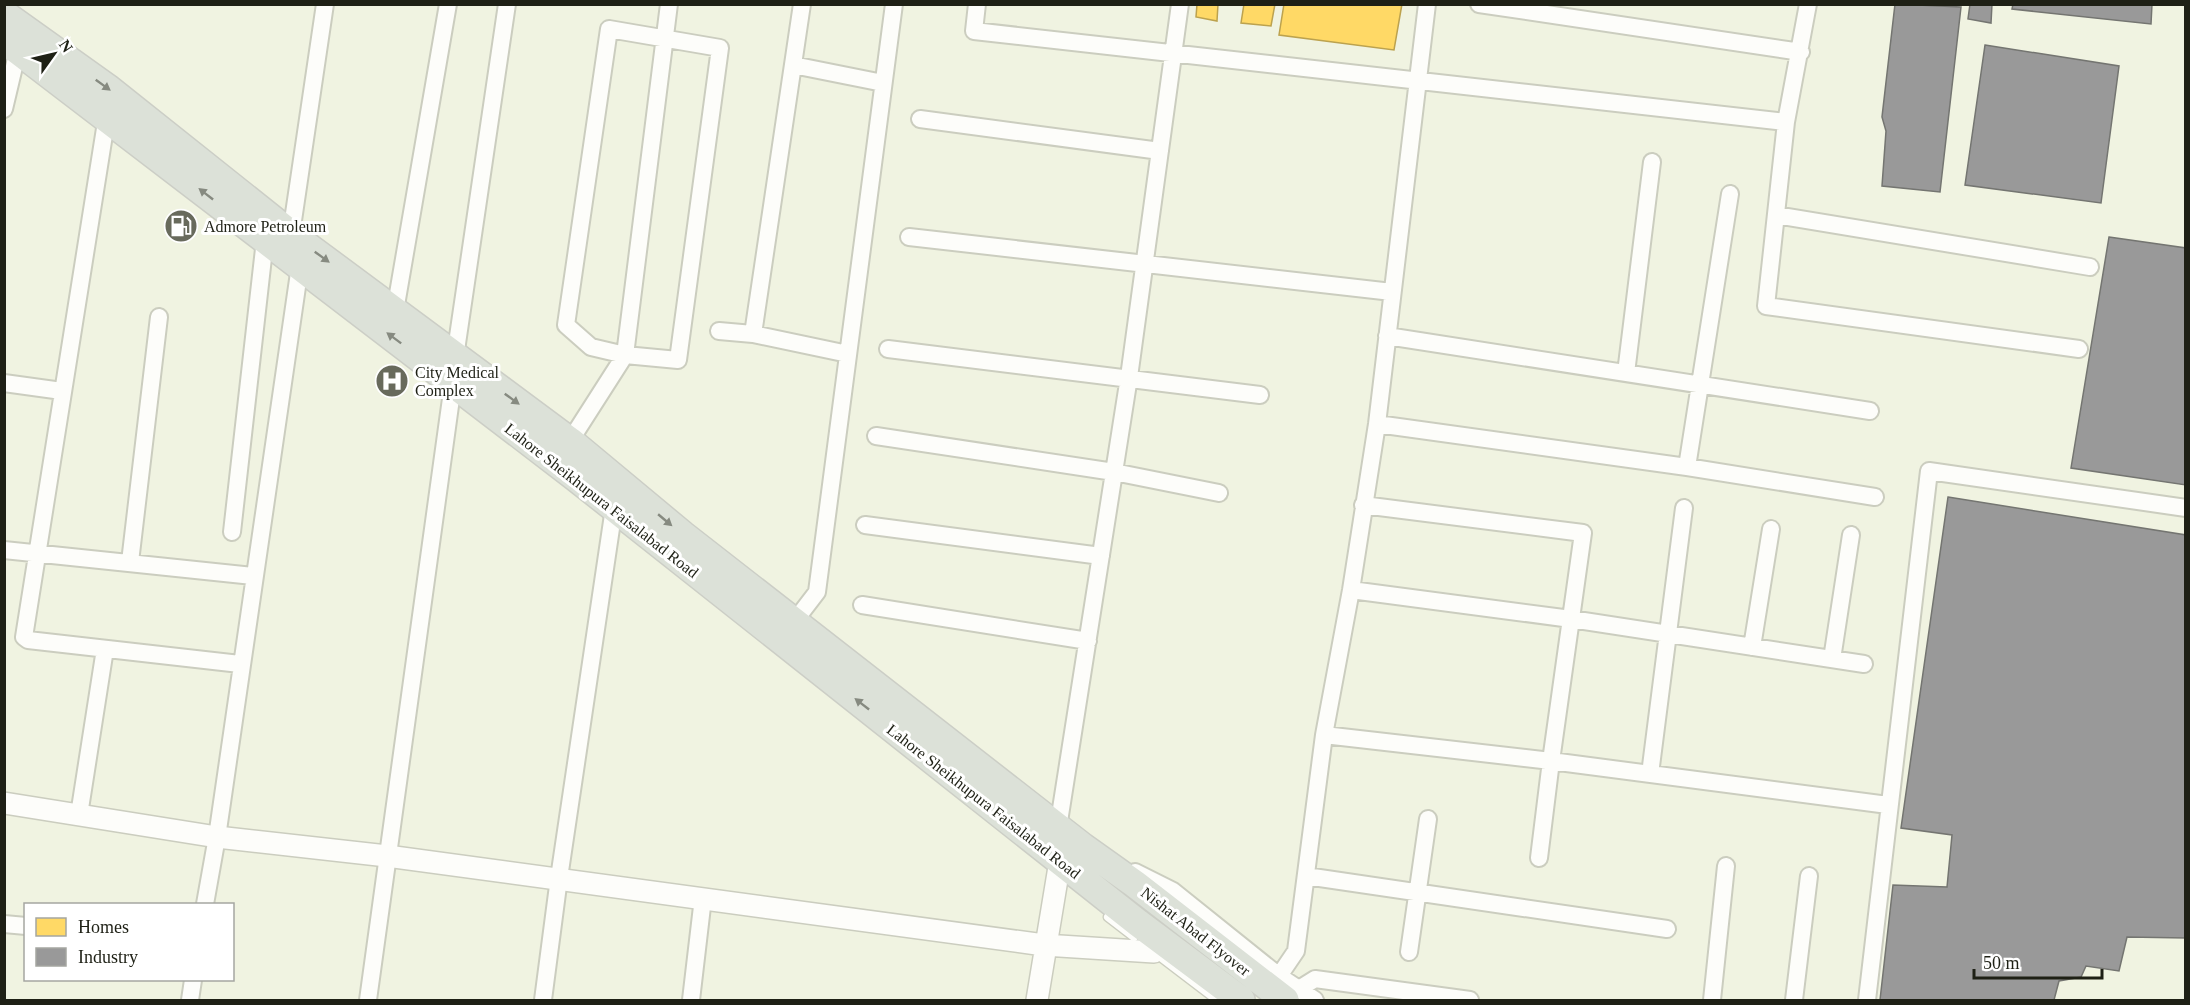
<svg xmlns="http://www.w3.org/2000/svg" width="2190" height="1005" font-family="Georgia,serif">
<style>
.homes{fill:#ffd966;stroke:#bca24e;stroke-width:1.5}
.industry{fill:#999;stroke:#747571;stroke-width:1.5}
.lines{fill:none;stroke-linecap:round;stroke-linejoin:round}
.service-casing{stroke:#cbcdbf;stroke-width:11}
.minor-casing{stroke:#cbcdbf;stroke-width:20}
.tertiary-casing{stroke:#cbcdbf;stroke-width:24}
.trunk-casing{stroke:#cccec6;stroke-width:30}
.service{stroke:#fdfdfa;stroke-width:8}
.minor{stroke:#fdfdfa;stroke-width:16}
.tertiary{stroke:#fdfdfa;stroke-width:21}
.trunk{stroke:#dce1d8;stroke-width:27}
.oneway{fill:#868a80}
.labels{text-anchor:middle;stroke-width:6;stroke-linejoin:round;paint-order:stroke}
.poi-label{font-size:16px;fill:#1e2015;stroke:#fff;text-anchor:start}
.street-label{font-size:16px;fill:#1e2015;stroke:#fff}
</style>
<rect width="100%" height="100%" fill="#f0f3e1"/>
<!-- homes -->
<path class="homes" d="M1197,4H1218L1217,21L1196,17Z
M1244,4H1275L1271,26L1241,23Z
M1284,4H1402L1394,50L1279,35Z"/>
<!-- industry -->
<path class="industry" d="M1895,4L1961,7L1940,192L1882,186L1886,131L1882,117Z
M1970,4H1992L1991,23L1968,19Z
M2013,4H2152L2151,24L2012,9Z
M1985,45L2119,66L2101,203L1965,185Z
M2109,237L2186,248V485L2071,468Z
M1948,497L2186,535V938L2127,937L2119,971L2086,966L2081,977L2059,981L2054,1000H1880L1893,885L1947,887L1952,835L1901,828Z"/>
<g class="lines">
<!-- service casing -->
<g class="service-casing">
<path id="service" d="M1108,917L1134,937
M1154,952L1217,1000"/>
</g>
<!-- minor casing -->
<g class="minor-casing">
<path id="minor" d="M977,4L974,31L1786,122
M1479,4L1801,52
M1808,4L1786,122L1766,306L2079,349
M609,29L720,48L678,360L625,355L591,347L566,325Z
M793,65L883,83
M4,109L18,50
M107,116L24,637L28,640L240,664
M920,119L1160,151
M1776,215L2090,267
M291,234L325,4
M909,237L1392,292
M395,311L448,4
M719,331L753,334L848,354
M753,334L802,4
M1387,336L1870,411
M888,349L1260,395
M455,357L507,4
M1626,373L1652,162
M4,383L62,391
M1377,424L1687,467L1875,497
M876,436L1114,472L1219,493
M570,441L625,355L669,4
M1687,467L1730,194
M865,525L1101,556
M232,532L265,240
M4,550L253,576
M130,562L159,317
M1351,590L1571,619L1864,664
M862,605L1088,641
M794,622L817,592L894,4
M1752,647L1771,529
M1832,659L1851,535
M1324,735L1551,761L1583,533L1363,505
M1650,774L1684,508
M79,815L105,649
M1058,828L1129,377L1180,4
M1539,858L1551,761L1888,805
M1135,872L1173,891L1279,976L1315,1000
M1306,876L1667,929
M205,904L217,837L300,266
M4,924L26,926
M1409,952L1428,819
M1279,976L1296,951L1324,735L1351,590L1377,424L1427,4
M1299,989L1315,979L1470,1000
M190,1000L193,980
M368,1000L453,384
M543,1000L559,878L614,508
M691,1000L703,898
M1712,1000L1726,866
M1794,1000L1809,876
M1867,1000L1929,471L2186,508"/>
</g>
<!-- tertiary casing -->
<g class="tertiary-casing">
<path id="tertiary" d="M4,803L217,837L387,856L1044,945L1154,952
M1037,1000L1060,861"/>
</g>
<!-- trunk casing -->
<g class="trunk-casing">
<path id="trunk" d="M4,14L109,89L291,234L570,441L683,535L1083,847L1135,884L1285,1000
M4,40L575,477L1138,923L1241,1000"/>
</g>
<!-- service -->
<use href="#service" class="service"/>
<!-- minor -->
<use href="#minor" class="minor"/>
<!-- tertiary -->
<use href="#tertiary" class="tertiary"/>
<!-- trunk -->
<use href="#trunk" class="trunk"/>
</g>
<!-- one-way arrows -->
<defs><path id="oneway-solid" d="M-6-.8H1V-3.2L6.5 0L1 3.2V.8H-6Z" transform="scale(1.5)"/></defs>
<g class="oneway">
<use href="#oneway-solid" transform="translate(103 85) rotate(36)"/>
<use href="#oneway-solid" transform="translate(206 194) rotate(-142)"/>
<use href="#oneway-solid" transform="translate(322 257) rotate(36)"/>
<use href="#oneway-solid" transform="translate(394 338) rotate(-143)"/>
<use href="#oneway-solid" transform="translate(512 399) rotate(36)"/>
<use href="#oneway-solid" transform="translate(665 520) rotate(40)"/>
<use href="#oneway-solid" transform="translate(862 704) rotate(-142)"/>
</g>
<!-- icons -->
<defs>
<g id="fuel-disc" transform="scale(1.725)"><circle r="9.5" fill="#686a5c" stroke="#fff"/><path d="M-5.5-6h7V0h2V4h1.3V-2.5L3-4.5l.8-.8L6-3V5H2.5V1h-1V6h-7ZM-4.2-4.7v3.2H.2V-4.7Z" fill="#fff"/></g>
<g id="hospital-disc" transform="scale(1.725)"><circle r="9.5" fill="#686a5c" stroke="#fff"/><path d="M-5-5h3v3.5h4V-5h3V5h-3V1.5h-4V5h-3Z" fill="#fff"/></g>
</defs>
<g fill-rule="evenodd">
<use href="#fuel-disc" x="181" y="226"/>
<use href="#hospital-disc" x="392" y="381"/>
</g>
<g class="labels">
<!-- poi labels -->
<g class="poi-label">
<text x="204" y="232">Admore Petroleum</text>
<text x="415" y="378">City Medical<tspan x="415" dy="18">Complex</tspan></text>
</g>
<!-- street labels -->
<g class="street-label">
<text transform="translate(602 500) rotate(38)" y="6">Lahore Sheikhupura Faisalabad Road</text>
<text transform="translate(984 801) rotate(38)" y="6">Lahore Sheikhupura Faisalabad Road</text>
<text transform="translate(1196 931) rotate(38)" y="6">Nishat Abad Flyover</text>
</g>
</g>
<!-- border -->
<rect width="2190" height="1005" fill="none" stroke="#1e2015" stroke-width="12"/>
<!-- legend -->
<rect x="24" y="903" width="210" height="78" fill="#ffffff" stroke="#a5a6a1" stroke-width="1.5"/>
<rect x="36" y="918" width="30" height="18" fill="#ffd966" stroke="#a5a6a1" stroke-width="1.5"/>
<text x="78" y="933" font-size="18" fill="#1e2015">Homes</text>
<rect x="36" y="948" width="30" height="18" fill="#999999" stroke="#a5a6a1" stroke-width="1.5"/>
<text x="78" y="963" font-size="18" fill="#1e2015">Industry</text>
<!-- north arrow -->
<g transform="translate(54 54) rotate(56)" stroke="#ffffff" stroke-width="4.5" paint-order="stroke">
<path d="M0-4.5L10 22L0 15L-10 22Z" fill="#1e2015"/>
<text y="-9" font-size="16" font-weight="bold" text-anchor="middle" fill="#1e2015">N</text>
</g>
<!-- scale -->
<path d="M1974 969v9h128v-9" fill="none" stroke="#1e2015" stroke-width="3"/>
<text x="1983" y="969" font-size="18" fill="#1e2015" stroke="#ffffff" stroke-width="4.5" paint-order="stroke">50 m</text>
</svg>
